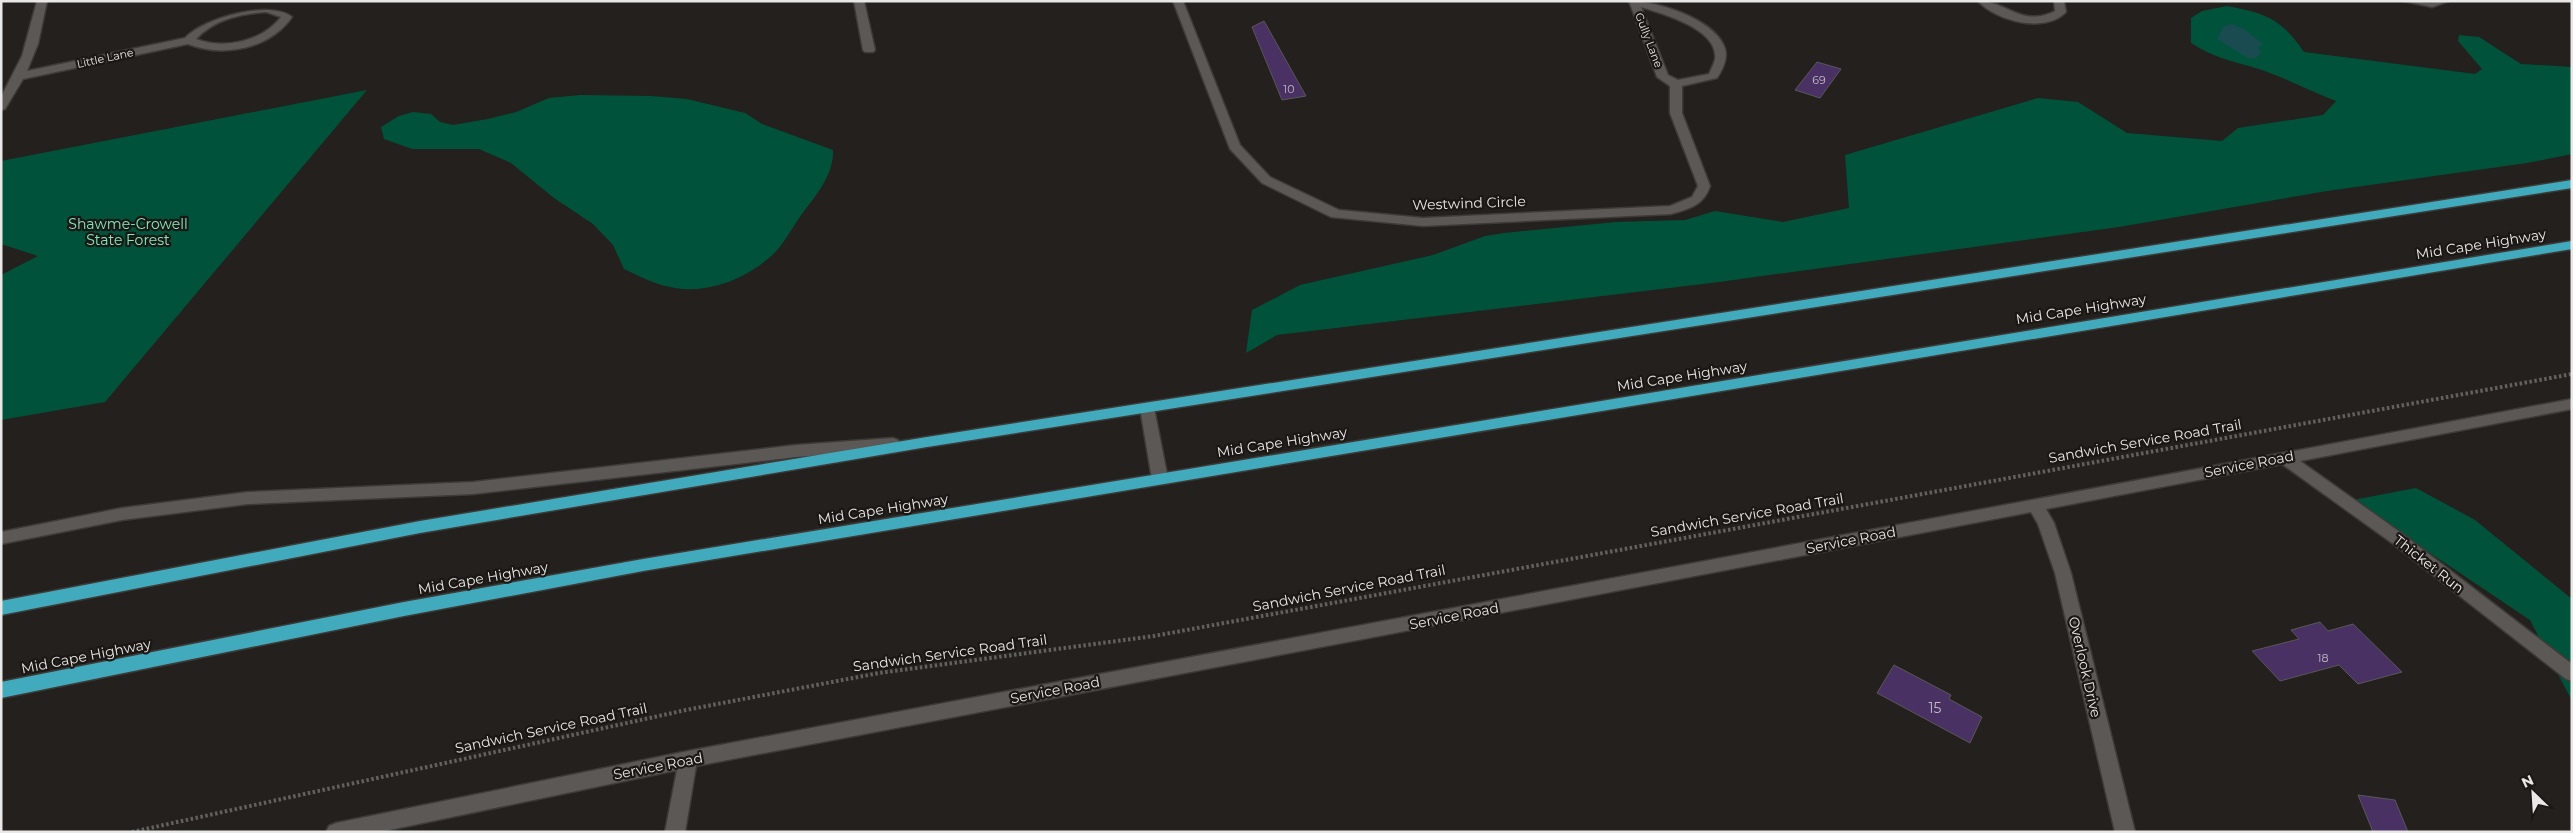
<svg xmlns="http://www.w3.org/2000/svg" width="2573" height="833" font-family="Montserrat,sans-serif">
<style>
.green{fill:#00533a}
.water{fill:#1a4b51}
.building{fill:#493163;stroke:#59575b}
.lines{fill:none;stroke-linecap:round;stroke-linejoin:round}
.minor-casing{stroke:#3d3b38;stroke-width:3}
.highway-casing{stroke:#3d3b38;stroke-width:3}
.path{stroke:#63615e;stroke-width:4;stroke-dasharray:2.5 2.5;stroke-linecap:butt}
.minor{fill:#5c5855;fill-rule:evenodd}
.highway{fill:#41aabd;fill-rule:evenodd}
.labels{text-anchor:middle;stroke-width:4.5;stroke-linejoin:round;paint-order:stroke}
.far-street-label{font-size:11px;fill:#eae8e6;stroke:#1a1714}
.number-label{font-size:11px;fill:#c2bac5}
.street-label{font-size:14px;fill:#eae8e6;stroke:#1a1714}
.park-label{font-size:14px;fill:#82ebbf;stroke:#1a1714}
.near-number-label{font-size:14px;fill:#c2bac5}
</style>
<rect width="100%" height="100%" fill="#23201d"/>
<!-- green -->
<path class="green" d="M2227,6C2265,13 2282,19 2304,52L2475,74L2482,69L2458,41L2459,35L2479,37L2521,64L2572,67V154L2527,163L2327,191L2119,227L1719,282L1277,335L1246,353L1252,310L1300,285L1433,255L1485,236L1504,233L1616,222L1685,220L1715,211L1783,222L1849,208L1845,155L2038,98L2078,102L2127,133L2222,141L2238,128L2323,115L2336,101C2308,90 2280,75 2252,67C2228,60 2213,57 2191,43V18L2202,11Z
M367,90L105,402L1,420V275L38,256L1,244V161Z
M580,95L651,96L687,99L745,113L762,124L833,150C834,175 816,195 802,214C792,227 783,247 770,257C744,280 705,295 670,287C654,284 639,276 624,269L613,245L593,224L554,198L511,163L479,149H412L384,139L381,127L399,116L413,112L431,114L440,122L453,125L488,119L516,112L549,98Z
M2416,488L2475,520L2572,599V701L2530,620L2427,551L2337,503Z"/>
<!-- water -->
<path class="water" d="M2232,24L2244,29L2263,44L2258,47L2261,52L2256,58H2248L2217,39L2224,26Z"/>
<!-- building -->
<path class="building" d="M1264,21L1306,96L1282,100L1252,27Z
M1817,62L1841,69L1820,98L1795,90Z
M2320,622L2328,631L2353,624L2402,672L2358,684L2339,665L2280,681L2252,651L2299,639L2291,630Z
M1894,665L1951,695L1949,699L1982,717L1970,743L1877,693Z
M2358,795L2395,800L2408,832H2373Z"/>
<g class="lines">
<!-- minor casing -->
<g class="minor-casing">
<path id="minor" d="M37,1H47L38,44L27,71L185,38C205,17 271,0 292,17C270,49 223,58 188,44L23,79L5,109L1,110V97L22,56ZM266,12L281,17C263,41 224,50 196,39C215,19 240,14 266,12Z
M854,1H864L875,50L873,52H865L863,50Z
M1173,1H1183L1240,145L1270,177L1339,210L1423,218L1670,206L1692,197L1698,186L1670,113V86L1657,77L1629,1C1656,1 1712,18 1724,46C1729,57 1723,69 1717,78L1682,86V113L1710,186C1704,205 1689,209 1671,214L1423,226L1331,217L1262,183L1230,149ZM1641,7C1663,14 1719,29 1715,59C1714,64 1711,69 1709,74L1678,80L1668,75Z
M1978,1C2007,1 2022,28 2055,11L2054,1H2064L2066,12C2045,34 1996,21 1978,1Z
M2404,1H2449L2432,7Z
M2572,399V409L2300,461L2404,535L2572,664V681L2566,679L2392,543L2282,464L2046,509L2054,523L2071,573L2135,832H2115L2055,573L2038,524L2031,512L696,766L685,832H665L677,770L380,832H326L329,826L336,823L688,751Z
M1147,403L1154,408L1168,479L1166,483H1154L1152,479L1140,408Z
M893,438L898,440L901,444L898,448L893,450L796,457L473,494L248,504L122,520L1,544V532L122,508L248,492L473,482L796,445Z"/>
</g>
<!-- highway casing -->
<g class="highway-casing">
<path id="highway" d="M2572,180V188L927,447L420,533L1,615V601L420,521L927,437Z
M2572,241V249L643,571L404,616L1,698V682L404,602L643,559Z"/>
</g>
<!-- path -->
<path class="path" d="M132,832L686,710L879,673L1154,636L2572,374"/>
<!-- minor -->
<use href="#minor" class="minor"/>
<!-- highway -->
<use href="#highway" class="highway"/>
</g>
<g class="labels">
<!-- far-street labels -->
<g class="far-street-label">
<text transform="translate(1649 40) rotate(69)" y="4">Gully Lane</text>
<text transform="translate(105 58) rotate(-12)" y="4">Little Lane</text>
</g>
<!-- number labels -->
<g class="number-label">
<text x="1819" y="84">69</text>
<text x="1289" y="93">10</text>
<text x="2323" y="662">18</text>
</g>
<!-- street labels -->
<g class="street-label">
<text transform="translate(1469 203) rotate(-2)" y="5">Westwind Circle</text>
<text transform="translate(2481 244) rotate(-9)" y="5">Mid Cape Highway</text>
<text transform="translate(2081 309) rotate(-9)" y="5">Mid Cape Highway</text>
<text transform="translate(1682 376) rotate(-9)" y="5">Mid Cape Highway</text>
<text transform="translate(2145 441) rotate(-10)" y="5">Sandwich Service Road Trail</text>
<text transform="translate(1282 442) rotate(-9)" y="5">Mid Cape Highway</text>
<text transform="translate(2249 464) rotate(-11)" y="5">Service Road</text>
<text transform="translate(883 509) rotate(-9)" y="5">Mid Cape Highway</text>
<text transform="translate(1747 515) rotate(-10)" y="5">Sandwich Service Road Trail</text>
<text transform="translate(1851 540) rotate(-11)" y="5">Service Road</text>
<text transform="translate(2429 564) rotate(38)" y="5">Thicket Run</text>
<text transform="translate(483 578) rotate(-10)" y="5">Mid Cape Highway</text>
<text transform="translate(1349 588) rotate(-11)" y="5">Sandwich Service Road Trail</text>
<text transform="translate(1454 616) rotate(-11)" y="5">Service Road</text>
<text transform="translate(950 653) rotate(-8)" y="5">Sandwich Service Road Trail</text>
<text transform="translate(86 656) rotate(-11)" y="5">Mid Cape Highway</text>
<text transform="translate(2085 667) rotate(77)" y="5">Overlook Drive</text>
<text transform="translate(1055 690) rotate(-11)" y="5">Service Road</text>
<text transform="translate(551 728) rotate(-12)" y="5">Sandwich Service Road Trail</text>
<text transform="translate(658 766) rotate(-11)" y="5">Service Road</text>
</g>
<!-- park labels -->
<g class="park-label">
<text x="128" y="229">Shawme-Crowell<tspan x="128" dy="16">State Forest</tspan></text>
</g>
<!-- near-number labels -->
<g class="near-number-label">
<text x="1935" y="713">15</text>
</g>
</g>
<!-- border -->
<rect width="2573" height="833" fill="none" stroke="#eae8e6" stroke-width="5"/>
<!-- north arrow -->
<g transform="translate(2533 793) rotate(335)" stroke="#1a1714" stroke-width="4" paint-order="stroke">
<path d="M0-4L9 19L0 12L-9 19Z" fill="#eae8e6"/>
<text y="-8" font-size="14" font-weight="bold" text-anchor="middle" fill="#eae8e6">N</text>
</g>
</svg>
